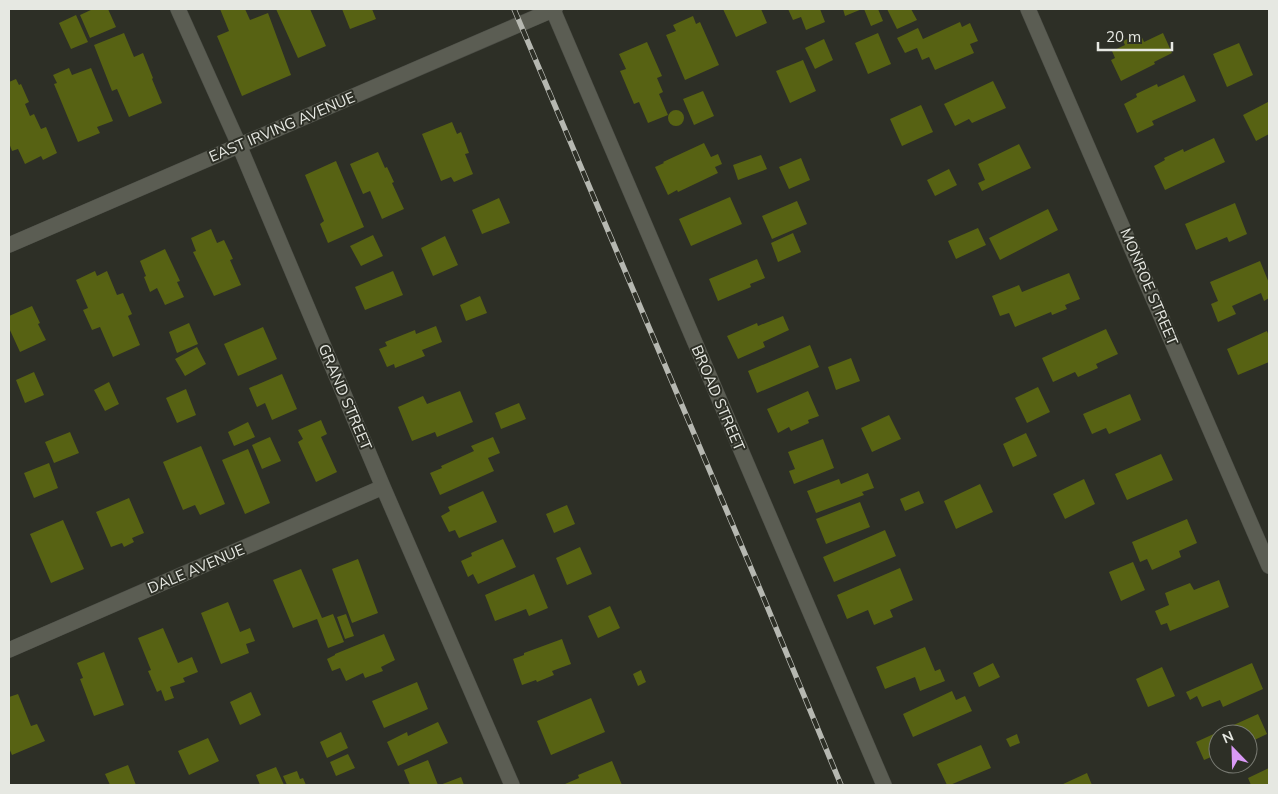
<svg xmlns="http://www.w3.org/2000/svg" width="1278" height="794" font-family="Mulish,sans-serif">
<style>
.building{fill:#576213}
.lines{fill:none;stroke-linecap:round;stroke-linejoin:round}
.minor-casing{stroke:#4b4d46;stroke-width:16}
.minor{stroke:#5b5d53;stroke-width:15}
.rail-casing{stroke:#b6b8b1;stroke-width:5.5}
.rail{stroke:#2d2f26;stroke-width:4;stroke-dasharray:11;stroke-linecap:butt}
.labels{text-anchor:middle;stroke-width:4;stroke-linejoin:round;paint-order:stroke}
.street-label{font-size:15px;fill:#e6e8e2;stroke:#2d2f26}
</style>
<rect width="100%" height="100%" fill="#2d2f26"/>
<!-- building -->
<path class="building" d="M93,9H108L116,27L90,38L80,15Z
M220,9H245L250,20L268,13L291,75L242,96L217,36L229,31Z
M276,9H310L326,46L298,58Z
M342,9H372L376,19L350,29Z
M723,9H761L767,23L736,37Z
M788,9H820L825,22L806,30L801,17L793,20Z
M843,9H862L845,16Z
M864,9H878L883,21L871,26Z
M887,9H911L917,20L897,29Z
M76,15L88,42L71,49L59,23Z
M693,16L696,24L700,22L719,65L685,80L666,35L676,31L673,25Z
M960,22L962,27L970,23L978,41L970,44L974,53L935,70L929,57L922,60L917,48L905,53L897,38L918,28L923,39Z
M124,33L134,57L143,53L153,78L152,79L162,103L129,117L117,89L112,91L94,45Z
M878,33L891,64L868,74L855,43Z
M1140,33L1144,42L1163,33L1172,53L1154,62L1155,64L1121,81L1111,60L1115,58L1112,51L1125,45L1123,41Z
M824,39L833,60L815,69L805,48Z
M647,42L662,76L657,78L663,92L659,94L668,115L648,123L639,102L634,104L620,71L626,69L619,54Z
M1239,43L1253,75L1227,87L1213,54Z
M803,60L816,91L790,103L776,71Z
M69,68L72,75L91,68L113,121L97,127L100,133L78,142L54,84L57,83L53,75Z
M1184,75L1196,101L1152,121L1154,125L1137,133L1124,104L1137,97L1136,94L1157,84L1158,87Z
M16,79L19,85L21,84L29,102L25,104L30,116L34,114L41,129L46,127L57,153L43,160L41,156L25,164L18,149L12,151L9,143V82Z
M993,81L1006,108L972,123L969,119L955,126L944,104Z
M703,91L714,116L694,125L683,99Z
M1268,102L1269,104V134L1256,141L1243,115Z
M921,105L933,132L902,146L890,119Z
M668 118a8 8 0 1 1 16 0a8 8 0 1 1-16 0Z
M452,122L457,134L461,132L469,153L465,154L473,174L454,182L451,177L441,181L422,134Z
M1214,138L1225,162L1165,190L1154,166L1165,160L1164,158L1183,149L1184,152Z
M704,143L711,157L718,154L722,164L715,167L718,173L678,192L677,190L668,195L655,167L664,163L663,162Z
M1019,144L1031,168L982,191L978,183L985,180L978,164Z
M378,152L385,168L387,167L394,182L392,183L404,209L382,219L370,191L363,194L350,164Z
M761,155L767,169L738,180L733,165Z
M801,158L810,180L789,189L779,167Z
M336,161L364,227L328,243L320,224L324,221L305,175Z
M949,169L957,185L935,196L927,180Z
M730,197L742,224L691,246L679,219Z
M499,198L510,223L482,234L472,210Z
M797,201L807,224L772,239L762,216Z
M1235,203L1247,234L1229,242L1227,237L1196,250L1185,224Z
M1048,209L1058,230L1000,260L989,238Z
M978,228L986,245L956,259L948,241Z
M211,229L217,243L224,240L233,259L230,260L241,285L214,296L193,252L196,251L191,238Z
M793,233L801,252L778,262L771,243Z
M373,235L383,256L361,266L350,246Z
M445,236L458,265L433,276L421,248Z
M165,249L180,281L177,282L184,297L165,305L157,288L150,292L144,277L146,276L140,261Z
M757,259L765,278L750,284L751,287L718,301L709,279Z
M1260,261L1269,283V298L1264,301L1261,293L1232,306L1236,314L1218,322L1211,304L1218,301L1210,282Z
M95,271L97,276L107,271L117,295L123,293L132,314L128,316L140,345L113,357L100,327L92,330L83,310L88,308L76,280Z
M393,271L403,295L365,310L355,287Z
M1069,273L1080,299L1065,305L1067,309L1052,315L1051,312L1015,327L1009,313L1000,316L992,296L1019,285L1022,292Z
M480,296L487,313L466,321L460,305Z
M32,306L40,323L38,324L46,340L20,352L9,328V316Z
M783,316L789,330L763,342L765,347L738,359L727,336L757,323L758,326Z
M189,323L198,344L177,353L169,332Z
M436,326L442,342L422,350L425,356L395,368L394,364L387,367L379,349L387,346L385,342L415,330L416,334Z
M263,327L277,359L238,376L224,344Z
M1106,329L1118,354L1096,364L1098,368L1078,377L1075,372L1053,382L1042,358Z
M1267,331L1269,336V362L1238,375L1227,349Z
M810,345L819,367L757,393L748,371Z
M197,347L206,364L185,376L175,359Z
M851,358L860,381L836,390L828,367Z
M34,372L44,395L25,403L16,380Z
M282,374L297,409L272,420L265,403L257,407L249,388Z
M109,382L119,404L105,411L94,390Z
M1038,387L1050,412L1027,423L1015,398Z
M186,389L196,415L177,423L166,398Z
M460,391L473,422L437,437L435,432L412,441L398,407L423,396L427,404Z
M808,391L819,416L808,420L809,423L791,431L789,427L778,433L767,409Z
M1130,394L1141,420L1109,434L1106,428L1092,434L1083,414Z
M519,403L526,419L501,429L495,413Z
M889,415L901,439L872,452L861,428Z
M321,420L327,434L321,437L337,472L316,482L298,442L303,439L298,430Z
M248,422L255,437L234,446L228,432Z
M70,432L79,453L54,463L45,442Z
M1026,433L1037,456L1013,467L1003,444Z
M270,437L281,461L262,469L252,445Z
M493,437L500,453L488,458L494,471L440,495L430,473L442,468L441,466L474,451L471,446Z
M823,439L834,468L794,484L789,471L795,469L788,452Z
M201,446L225,504L200,515L195,505L183,510L163,462Z
M248,449L270,503L245,514L222,460Z
M1161,454L1173,480L1127,500L1115,474Z
M49,463L58,488L34,498L24,473Z
M868,473L874,488L862,492L864,495L816,513L807,491L839,479L841,484Z
M1084,479L1095,504L1065,519L1053,494Z
M980,484L993,512L956,529L944,501Z
M483,491L497,522L459,538L455,530L449,532L441,516L450,511L448,507Z
M919,491L924,503L905,511L900,499Z
M129,498L144,533L132,538L134,542L124,547L122,543L111,547L96,512Z
M860,502L870,527L826,544L816,519Z
M567,505L575,524L554,533L546,514Z
M1187,519L1197,543L1179,551L1181,557L1152,570L1147,559L1140,562L1132,542Z
M63,520L84,569L51,583L30,534Z
M885,530L896,556L834,582L823,557Z
M503,539L516,567L478,584L473,574L468,577L461,561L472,556L471,553Z
M580,547L592,574L567,585L556,558Z
M358,559L378,613L352,623L332,569Z
M1133,562L1145,590L1121,601L1109,572Z
M900,568L913,600L890,610L893,617L874,625L868,610L847,619L837,595Z
M301,569L322,618L333,614L344,642L328,648L317,619L293,628L273,580Z
M534,574L548,608L529,616L526,609L495,621L485,595Z
M1219,580L1229,607L1170,631L1167,623L1161,625L1155,611L1169,605L1165,593L1190,583L1194,590Z
M228,602L240,632L250,628L255,641L246,644L249,653L221,664L201,613Z
M610,606L620,628L598,638L588,616Z
M346,614L354,636L345,639L337,617Z
M163,628L178,663L192,657L198,672L183,678L185,682L170,687L174,698L165,701L161,690L157,692L148,671L151,670L138,638Z
M384,634L395,660L381,667L383,671L365,678L363,673L346,681L340,668L332,671L327,659L335,655V654Z
M562,639L571,664L552,671L554,675L537,682L536,680L522,685L513,659L524,655V653Z
M925,647L935,671L940,669L945,681L920,691L915,677L885,689L876,667Z
M104,652L124,705L94,716L80,679L83,678L77,663Z
M993,663L1000,677L979,687L973,673Z
M1252,663L1263,689L1223,707L1220,700L1202,707L1197,696L1190,700L1186,692Z
M1162,667L1175,696L1148,707L1136,679Z
M641,670L646,682L638,686L633,674Z
M417,682L428,709L384,728L372,701Z
M952,691L956,700L965,696L972,711L913,737L903,714Z
M251,692L261,715L240,725L230,702Z
M18,694L31,726L37,724L45,741L12,755L9,748V697Z
M591,698L605,732L551,755L537,721Z
M1258,714L1267,734L1248,743V734H1218V754L1204,760L1196,742Z
M438,722L448,743L398,766L387,742L407,732L408,736Z
M341,732L348,748L327,758L320,742Z
M1017,734L1020,743L1010,747L1006,739Z
M208,738L219,761L189,775L178,751Z
M981,745L991,768L950,785H947L937,764Z
M348,754L355,768L336,776L330,762Z
M428,760L438,785H410L404,770Z
M612,761L622,785H565V784L579,778L578,775Z
M128,765L136,785H110L105,774Z
M276,767L284,785H260L256,775Z
M1269,768V785H1251L1248,778Z
M297,771L300,779L303,778L306,785H287L283,776Z
M1087,773L1092,785H1061Z
M461,777L464,785H440Z"/>
<g class="lines">
<!-- minor casing -->
<g class="minor-casing">
<path id="minor" d="M178,9L239,145L383,487L512,785
M1028,9L1269,566
M553,10L884,785
M9,245L555,9
M9,650L383,487"/>
</g>
<!-- minor -->
<use href="#minor" class="minor"/>
<!-- rail casing -->
<g class="rail-casing">
<path id="rail" d="M514,9L762,594L841,785"/>
</g>
<!-- rail -->
<use href="#rail" class="rail"/>
</g>
<g class="labels">
<!-- street labels -->
<g class="street-label">
<text transform="translate(282 127) rotate(-23)" y="5">EAST IRVING AVENUE</text>
<text transform="translate(1149 287) rotate(67)" y="5">MONROE STREET</text>
<text transform="translate(345 397) rotate(67)" y="5">GRAND STREET</text>
<text transform="translate(718 398) rotate(67)" y="5">BROAD STREET</text>
<text transform="translate(196 569) rotate(-23)" y="5">DALE AVENUE</text>
</g>
</g>
<!-- border -->
<rect width="1278" height="794" fill="none" stroke="#e6e8e2" stroke-width="20"/>
<!-- north arrow -->
<g transform="translate(1233 749) rotate(337)"><circle r="24" fill="#2d2f26" stroke="#777971"/>
<path d="M0-4L9 19L0 12L-9 19Z" fill="#da9af6"/>
<text y="-8" font-size="14" font-weight="bold" text-anchor="middle" fill="#e6e8e2">N</text>
</g>
<!-- scale -->
<path d="M1098 42v8h74v-8" fill="none" stroke="#e6e8e2" stroke-width="2.5"/>
<text x="1106" y="42" font-size="15" fill="#e6e8e2" stroke="#2d2f26" stroke-width="4" paint-order="stroke">20 m</text>
</svg>
